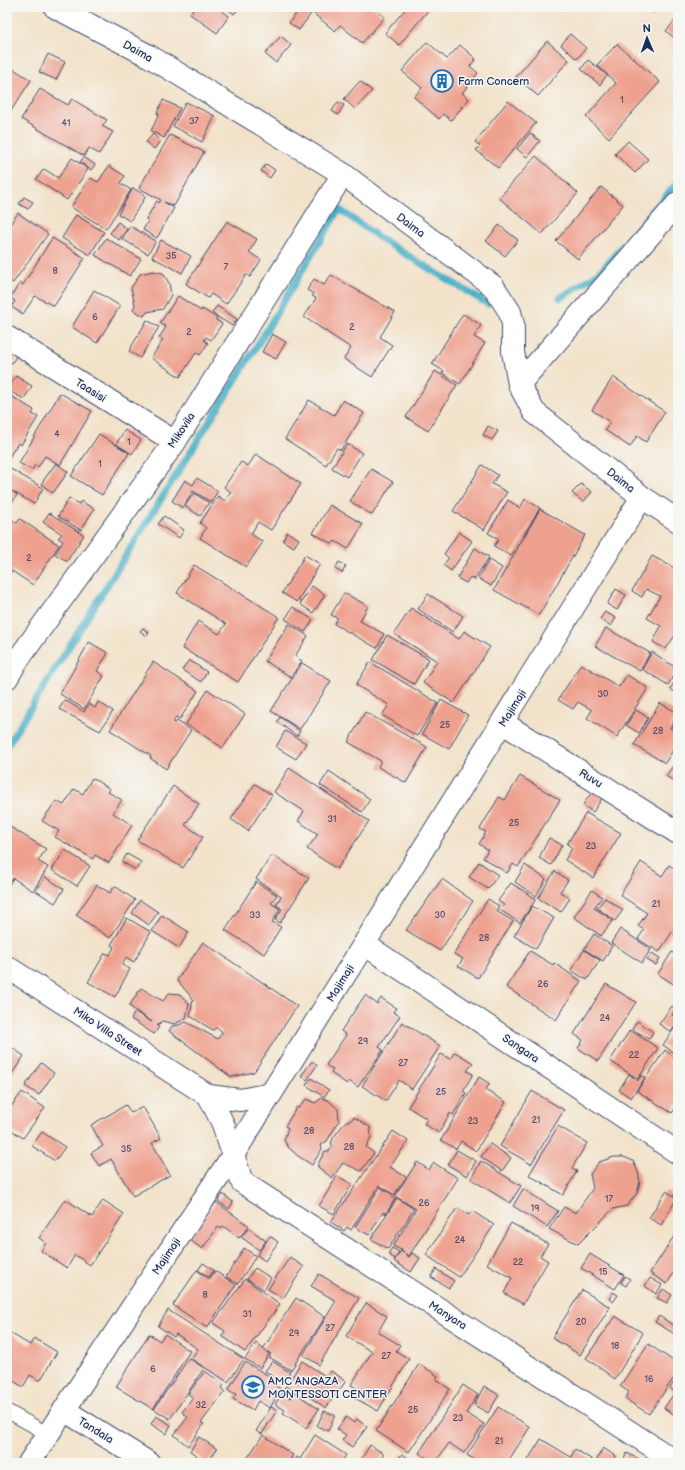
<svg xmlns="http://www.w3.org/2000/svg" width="685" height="1470" font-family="'Balsamiq Sans',sans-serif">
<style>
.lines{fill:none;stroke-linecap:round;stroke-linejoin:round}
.stream{stroke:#47afc6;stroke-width:7}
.building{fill:#eea18f}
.service-casing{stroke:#3b4a6e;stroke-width:15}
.minor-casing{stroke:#3b4a6e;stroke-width:24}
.service{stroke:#fff;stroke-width:13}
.minor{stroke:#fff;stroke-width:22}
.labels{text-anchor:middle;stroke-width:3;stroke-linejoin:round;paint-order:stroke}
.number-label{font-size:9px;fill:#504c6a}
.street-label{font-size:11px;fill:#1b2f5e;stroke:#f6f6f2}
.poi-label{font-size:11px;fill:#1b2f5e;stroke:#f6f6f2;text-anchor:start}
</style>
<rect width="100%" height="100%" fill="#f6f6f2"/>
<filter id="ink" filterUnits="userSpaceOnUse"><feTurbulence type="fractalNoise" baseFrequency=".025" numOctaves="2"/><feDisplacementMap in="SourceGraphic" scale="8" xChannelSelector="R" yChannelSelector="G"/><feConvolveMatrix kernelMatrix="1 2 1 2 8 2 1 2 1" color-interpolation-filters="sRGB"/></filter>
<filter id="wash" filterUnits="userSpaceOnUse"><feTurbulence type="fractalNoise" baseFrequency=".012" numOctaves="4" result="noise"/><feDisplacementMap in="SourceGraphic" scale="16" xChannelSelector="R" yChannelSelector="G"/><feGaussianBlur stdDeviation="0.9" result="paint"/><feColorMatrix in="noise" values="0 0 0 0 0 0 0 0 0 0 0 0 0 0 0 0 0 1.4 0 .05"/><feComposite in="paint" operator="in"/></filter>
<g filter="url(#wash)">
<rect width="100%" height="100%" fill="#f2e2c9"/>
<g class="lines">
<!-- stream -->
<path class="stream" d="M560,298L599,273L678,182
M7,746L263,336L339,209L384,241L488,304"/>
</g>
<g id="blocks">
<!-- building -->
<path class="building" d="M195,7H217L229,16L217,33L190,14Z
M225,7H240L234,14Z
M301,7L311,14L299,30L289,23Z
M310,7H373L385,17L362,43L340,25L335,31L308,9Z
M407,7H431L399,45L385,33Z
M646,7H658L653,13Z
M678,17V41L666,31Z
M570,34L586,48L577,59L561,45Z
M281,36L291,45L276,63L265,54Z
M547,41L569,60L538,96L516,77Z
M427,42L447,59L460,45L476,59L470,66L478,73L462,93L469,99L451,120L443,114L439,119L414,97L422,88L402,71Z
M617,44L660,82L609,138L586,117L616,83L597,65Z
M48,54L65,62L56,80L39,72Z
M588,60L607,75L600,85L581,69Z
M7,65L31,80L7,117Z
M360,81L372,91L355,109L344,99Z
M40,89L68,105L72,99L107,120L102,126L113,132L99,154L89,148L84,156L21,119Z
M163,100L180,108L164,138L151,131L159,114L157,113Z
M508,101L536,123L498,168L476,150L480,146L475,142Z
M186,102L215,116L202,142L173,126Z
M338,102L344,105L338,115L332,111Z
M530,133L540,141L527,157L517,149Z
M153,134L160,141L154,149L146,142Z
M170,135L204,152L174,206L164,202L174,208L157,238L143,230L148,221L146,219L157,201L159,203L161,200L139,188Z
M628,141L648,159L635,173L615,154Z
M536,156L578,193L542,234L499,198Z
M84,157L95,165L91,170L80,162Z
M72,158L88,169L67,200L36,179L44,169L58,178Z
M266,164L275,170L270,178L261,171Z
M109,166L125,176L120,183L131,190L106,229L71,207L90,178L98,182Z
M601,187L623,205L578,259L556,241Z
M133,188L146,196L130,221L118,214Z
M24,197L33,202L28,209L19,204Z
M18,213L48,234L13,283L7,279V229Z
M76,215L104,232L90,255L62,238Z
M227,221L257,239L249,252L261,260L250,277L246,275L226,304L211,294L208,298L186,284Z
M118,222L127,229L119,240L110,233Z
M499,225L518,240L505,256L486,241Z
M130,226L156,241L148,254L122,239Z
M52,238L85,258L54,306L35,296L23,314L11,307L15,301L10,298L20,283L23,285Z
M106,238L141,259L130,276L95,255Z
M161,240L191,256L182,273L152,257Z
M153,271L163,273L169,283L171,295L163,309L147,312L144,316L133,310L135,305L131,288L140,274Z
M331,275L395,312L380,337L392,345L372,377L344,359L351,348L304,317L316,298L312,296L314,294L307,290L314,279L324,285Z
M94,290L120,306L97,343L72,327Z
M178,296L201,311L202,309L217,318L216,320L222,324L211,340L206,337L204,340L208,343L200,355L196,353L180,377L151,358L163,340L159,338L166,327L160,323Z
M217,306L237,319L232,326L212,313Z
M463,314L481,325L474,337L485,343L460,384L442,373L444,371L432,364Z
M147,320L159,327L140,358L129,351Z
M272,334L286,342L276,359L262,352Z
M7,342L20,350L12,363L7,361Z
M435,371L457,385L428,431L406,417Z
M16,376L32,386L24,399L7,390Z
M613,377L665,412L646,442L637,436L630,447L605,430L610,422L592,410Z
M60,393L92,411L60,465L45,456L38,467L35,465L32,470L19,463Z
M11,396L34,410L32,414L38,417L21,445L18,443L7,460L9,461L7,465V400Z
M309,400L334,415L343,400L364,413L341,450L337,448L326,465L285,439Z
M488,426L498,431L492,440L483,435Z
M125,430L141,440L132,454L116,444Z
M99,434L129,453L102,495L71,476Z
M347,444L362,453L347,477L332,468Z
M256,454L301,484L271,530L258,522L251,534L263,542L246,567L200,538L206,528L200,523L218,496L225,501L231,492L224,487L241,462L248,466Z
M56,463L68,472L53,493L41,484Z
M482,465L498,475L492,484L507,492L484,530L453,511Z
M9,468L43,488L34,504L12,491L17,495L8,509L7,508V471Z
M371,469L393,482L372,515L350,501Z
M197,478L218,491L211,502L193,491L183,508L172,501L185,480L193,485Z
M581,484L592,492L583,502L572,493Z
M194,493L209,503L200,516L185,506Z
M69,498L79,504L81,501L94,509L81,530L58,516Z
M525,499L540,508L511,556L494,546L499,539L488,533L508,500L520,508Z
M330,505L363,524L348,549L335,541L332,544L313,533Z
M540,509L585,535L539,615L494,590Z
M49,513L84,535L67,561L55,554L63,541L58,538L62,534L43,522Z
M164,516L184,530L179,538L158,524Z
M7,517L17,523L20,519L59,545L33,585L12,571L7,578Z
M287,532L299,539L294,547L283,541Z
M459,532L472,541L451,571L443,565L449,558L444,554Z
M475,548L489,557L474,580L470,577L466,583L457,578Z
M305,555L320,564L297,602L282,593Z
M652,556L678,570V631L666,649L653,642L661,626L647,618L660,596L646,589L642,597L632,591Z
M489,560L502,568L491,586L478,578Z
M339,562L346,566L342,573L335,569Z
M194,565L279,617L238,682L182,648L198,621L219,634L226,624L177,593Z
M312,586L325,595L313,613L300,604Z
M616,589L626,595L617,610L607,604Z
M344,593L368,606L360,621L384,634L377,648L334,624L338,618L331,615Z
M428,594L463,616L453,632L418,609Z
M293,607L313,620L305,632L285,619Z
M411,608L459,639L464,631L490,647L454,703L423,683L437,661L394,634Z
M605,612L616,618L611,626L600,619Z
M289,624L308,636L295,656L302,661L291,677L265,661Z
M143,628L149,633L147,636L140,631Z
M606,628L650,653L640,671L595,646Z
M387,635L429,659L414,684L373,660Z
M89,642L108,653L97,671L104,676L84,709L60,694Z
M652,652L678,669L668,685L642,669Z
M189,660L207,672L201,682L182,670Z
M153,662L198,691L180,719L176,717L173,722L175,723L177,721L191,730L166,769L150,758L151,756L110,730Z
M370,662L438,703L417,736L382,715L389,705L356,685Z
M302,663L331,681L300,729L271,711Z
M581,664L619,687L627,675L648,688L617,737L587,718L592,710L578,702L573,709L558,700Z
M678,677V694L670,689Z
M208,690L245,714L223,748L186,724Z
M65,700L84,712L89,704L95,708L98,702L113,711L100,731L59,709Z
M441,700L468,715L449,749L422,734Z
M660,703L678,713L670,728L678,733V742L665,763L634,745Z
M636,710L648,718L639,733L626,725Z
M365,712L427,747L406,783L378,767L381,761L348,742Z
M280,717L300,731L297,736L277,722Z
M678,718V731L672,727Z
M285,731L306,743L296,759L276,747Z
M678,759V784L666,776Z
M289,768L369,821L337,869L307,849L318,834L298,821L304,811L274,792Z
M329,771L370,799L362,812L320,785Z
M520,776L560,800L518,867L513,864L507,873L483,858L488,850L479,844L486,832L480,829L499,797L505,800Z
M92,778L110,789L108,792L122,800L113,813L132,825L109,863L95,855L93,859L55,837L59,831L42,821L56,801L64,805L74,789L83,794Z
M255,784L272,795L248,831L231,819Z
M173,786L199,804L185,825L203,837L183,868L137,840Z
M593,790L603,797L593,812L583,805Z
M586,813L621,833L593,878L565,860L572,848L567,844Z
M7,825L46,849L38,861L48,867L33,891L13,878L7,888Z
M549,838L562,845L551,865L539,858Z
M65,850L90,866L77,886L52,870Z
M127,854L141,862L136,870L122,862Z
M272,855L309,878L280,923L275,920L282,909L276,905L281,896L256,879Z
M479,862L498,875L488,889L469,877Z
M641,862L662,876L669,865L678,871V923L659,952L638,939L644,930L638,926L647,913L620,895Z
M525,865L546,879L536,896L515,882Z
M555,871L568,880L560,892L570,898L561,912L538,898Z
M45,877L64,889L55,903L36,891Z
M442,879L473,901L440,951L406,930Z
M256,882L277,895L271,903L280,909L272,922L281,927L264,954L225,930Z
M511,883L536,899L520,923L500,910L504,905L498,901Z
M97,885L110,893L115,886L135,900L110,938L76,915Z
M592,890L602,897L594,908L613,920L601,936L574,917Z
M605,898L623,910L615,921L597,908Z
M488,899L499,906L496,911L513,921L478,978L458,966L463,959L454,954Z
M140,900L158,912L149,925L132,913Z
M532,906L554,918L536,949L514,936Z
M162,915L189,932L179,948L152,931Z
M127,918L151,932L134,962L126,957L122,965L130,969L115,997L88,982L105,953L110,955L114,947L111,945Z
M620,929L651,949L642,963L611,943Z
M594,934L612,946L603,961L584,949Z
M203,942L297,1006L254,1072L231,1077L169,1031L172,1026L179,1025L186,1022L218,1039L222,1032L217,1027L213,1030L190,1016L193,999L177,980Z
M584,950L600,960L587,980L571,970Z
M530,951L553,965L554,963L581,981L556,1020L506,987Z
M672,952L678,955V981L675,985L658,974Z
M652,953L660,958L656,965L647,960Z
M606,984L636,1002L598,1061L578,1048L583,1040L574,1034Z
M141,988L163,1001L169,993L180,994L189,1004L186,1018L175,1024L162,1021L157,1026L159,1027L154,1034L131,1019L135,1012L152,1022L129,1006Z
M365,995L377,1004L381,998L396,1008L393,1012L400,1016L379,1047L383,1050L358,1087L349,1081L347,1084L331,1073L333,1070L326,1065L346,1035L341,1031Z
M672,1006L676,1009L672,1015L678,1019V1044L673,1052L663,1045L677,1024L671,1032L659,1024Z
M637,1021L653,1032L649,1039L632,1029Z
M402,1022L440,1046L412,1089L399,1080L386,1101L362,1086Z
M630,1030L658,1048L638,1079L610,1061Z
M7,1044L24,1056L7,1081Z
M665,1050L674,1057L678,1051V1104L672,1113L637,1091Z
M455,1052L473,1063L467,1071L473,1074L463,1091L466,1093L453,1115L450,1113L439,1133L424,1124L427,1119L408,1107L441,1054L450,1059Z
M312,1061L317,1065L307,1080L301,1076Z
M41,1063L54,1073L39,1095L25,1086Z
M629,1074L638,1081L641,1075L645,1078L631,1098L619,1090Z
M479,1077L490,1084L485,1090L506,1102L476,1151L461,1141L456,1149L441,1140Z
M311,1078L329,1090L324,1097L306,1085Z
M532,1091L564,1110L531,1164L500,1146Z
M22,1092L45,1108L23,1138L7,1127V1112Z
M322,1098L328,1100L338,1109L339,1121L327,1141L321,1145L322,1149L312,1165L298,1156L288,1147L284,1140L288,1128L285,1126L297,1107L299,1108L306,1099L315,1103Z
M126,1105L131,1113L143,1107L161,1138L152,1143L170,1175L133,1196L111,1159L99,1166L91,1153L103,1146L91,1125Z
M354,1117L370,1127L371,1137L366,1147L374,1153L361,1171L343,1163L332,1178L318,1167V1164L325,1151H329L333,1146L331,1144L333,1138L346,1121H350Z
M558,1126L587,1143L572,1168L577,1171L563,1195L529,1175Z
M393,1131L408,1141L390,1167L406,1177L394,1195L379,1185L351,1230L347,1227L344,1231L331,1222Z
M42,1132L65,1147L55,1161L32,1146Z
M490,1144L511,1158L502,1171L481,1157Z
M457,1150L476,1161L467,1176L448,1165Z
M614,1157H624L633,1161L638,1172L640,1182L637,1193L627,1206L613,1209L578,1244L549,1229L564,1207L576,1213L593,1188L590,1174L599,1162Z
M481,1161L521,1186L510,1203L471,1179Z
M417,1162L429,1170L434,1163L458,1178L409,1256L401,1251L402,1249L401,1250L393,1246L416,1209L395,1196Z
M337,1176L352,1184L334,1214L319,1206Z
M380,1187L394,1195L392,1197L395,1199L386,1214L383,1212L369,1235L355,1227Z
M523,1189L558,1211L547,1227L513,1206Z
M666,1191L677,1198L661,1225L649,1218Z
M223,1194L233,1202L229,1209L218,1201Z
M397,1198L414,1209L388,1249L371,1239Z
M65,1199L92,1217L103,1200L124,1214L90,1265L75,1255L67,1268L41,1251L46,1243L39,1238Z
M216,1202L249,1226L239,1238L223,1226L221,1229L218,1227L202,1249L189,1239Z
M457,1208L469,1215L472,1211L494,1225L459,1277L426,1255Z
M511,1223L548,1244L540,1256L548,1261L523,1304L504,1293L512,1278L487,1264Z
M249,1228L266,1241L259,1250L241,1237Z
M678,1230V1266L667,1284L650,1273Z
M270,1236L278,1242L265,1261L257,1255Z
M244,1248L256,1256L238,1284L226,1277Z
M392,1248L399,1252L395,1259L388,1254Z
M401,1251L409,1257L412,1253L420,1258L411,1272L394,1261Z
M590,1254L624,1275L615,1289L581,1268Z
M290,1257L304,1267L283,1298L268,1289Z
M203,1263L214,1270L209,1277L198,1270Z
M255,1268L271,1278L264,1290L247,1279Z
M436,1269L454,1281L449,1288L431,1277Z
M197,1270L209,1279L215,1271L236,1285L207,1328L173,1305Z
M319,1274L359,1298L319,1365L303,1355L336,1301L311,1286Z
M625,1276L630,1279L626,1286L621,1283Z
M650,1278L662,1285L656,1294L645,1286Z
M245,1279L280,1304L245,1352L222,1336L225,1331L213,1323Z
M663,1289L672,1295L667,1303L657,1298Z
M582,1290L610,1307L580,1355L552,1338Z
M613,1292L618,1295L613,1302L609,1299Z
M296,1298L325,1317L291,1370L269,1357L271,1354L263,1349Z
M366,1303L387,1316L378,1332L400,1345L396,1351L409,1359L378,1411L355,1398L360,1390L351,1385L372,1352L346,1336Z
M168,1310L244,1359L228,1382L191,1359L198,1349L176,1334L174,1337L158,1326Z
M615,1316L643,1333L615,1379L586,1358Z
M659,1316L678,1328V1336L655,1322Z
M7,1331L30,1345L34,1338L57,1352L40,1381L30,1375L23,1387L7,1377Z
M149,1334L160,1341L165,1334L190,1351L153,1409L116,1387Z
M256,1343L269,1354L260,1368L245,1359Z
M648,1344L678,1364V1372L649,1414L625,1399L629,1392L620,1386Z
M189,1358L204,1368L170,1419L154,1409Z
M272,1361L290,1372L283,1382L265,1371Z
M302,1361L327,1377L331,1371L346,1381L326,1408L288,1383Z
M245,1362L274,1379L272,1384L281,1389L270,1408L258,1401L253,1410L233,1399L236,1394L228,1390Z
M419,1364L438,1376L436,1380L450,1389L409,1452L376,1431Z
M205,1371L224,1385L222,1388L225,1391L201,1423L204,1424L188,1446L174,1435L188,1417L182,1412L193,1398L188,1394Z
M678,1376V1417L664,1408L675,1392L670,1388Z
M463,1385L478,1395L466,1413L484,1424L464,1453L449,1443L435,1463L419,1453Z
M286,1386L294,1391L290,1397L282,1391Z
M484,1386L499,1395L488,1413L474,1405Z
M294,1392L319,1409L306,1428L283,1413L285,1410L275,1404L283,1393L290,1398Z
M271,1407L277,1410L262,1434L256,1431Z
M498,1407L530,1427L507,1463H480L467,1455Z
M324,1411L335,1415L328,1431L317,1426Z
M156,1416L171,1425L166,1434L151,1424Z
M346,1417L354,1423L357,1419L367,1427L352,1447L342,1440L346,1435L337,1429Z
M263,1435L293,1455L288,1463H244Z
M315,1435L346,1455L341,1463H293L297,1457L300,1459Z
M199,1437L217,1449L207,1463L190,1451Z
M541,1439L571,1457L575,1449L597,1463H526Z
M370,1445L384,1454L378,1463H359Z
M603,1448L616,1456L611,1463H603L597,1459Z
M627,1453L646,1463H622Z
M402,1454L416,1463H396Z"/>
</g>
</g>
<g filter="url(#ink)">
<use href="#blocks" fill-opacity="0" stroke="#3b4a6e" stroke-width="1"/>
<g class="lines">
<!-- service casing -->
<g class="service-casing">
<path id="service" d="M7,1411L48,1434"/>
</g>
<!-- minor casing -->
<g class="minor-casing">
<path id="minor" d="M55,7L149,56L343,174L493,286L510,312L513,324V352L519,384L534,412L642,497L678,521
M7,337L175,442
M519,384L678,203
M7,678L17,661L175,442L343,174
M503,723L678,833
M364,944L678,1153
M7,967L209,1096L240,1100L271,1094
M209,1096L223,1124L242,1182L678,1463
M64,1410L149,1463
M29,1463L233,1155L642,497"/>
</g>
<!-- service -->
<use href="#service" class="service"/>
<!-- minor -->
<use href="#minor" class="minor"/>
</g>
</g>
<!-- icons -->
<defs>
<g id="building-ring" transform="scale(1.15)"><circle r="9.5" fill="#f6f6f2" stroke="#1f6fb2" stroke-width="1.5"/><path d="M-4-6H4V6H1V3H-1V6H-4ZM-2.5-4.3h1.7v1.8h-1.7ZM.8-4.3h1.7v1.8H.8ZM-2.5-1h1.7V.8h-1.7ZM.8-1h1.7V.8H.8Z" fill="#1f6fb2"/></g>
<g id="school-ring" transform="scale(1.15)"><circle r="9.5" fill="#f6f6f2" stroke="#1f6fb2" stroke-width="1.5"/><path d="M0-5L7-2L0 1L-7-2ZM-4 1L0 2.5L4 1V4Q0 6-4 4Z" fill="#1f6fb2"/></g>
</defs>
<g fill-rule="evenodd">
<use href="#building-ring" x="442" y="81"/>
<use href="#school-ring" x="253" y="1387"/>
</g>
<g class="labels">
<!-- number labels -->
<g class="number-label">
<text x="622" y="103">1</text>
<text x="194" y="124">37</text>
<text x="66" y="126">41</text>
<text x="171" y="259">35</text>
<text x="226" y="270">7</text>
<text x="55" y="274">8</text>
<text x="95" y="320">6</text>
<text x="352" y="330">2</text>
<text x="189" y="335">2</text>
<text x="57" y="437">4</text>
<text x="129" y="445">1</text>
<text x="100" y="467">1</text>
<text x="29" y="561">2</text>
<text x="603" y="697">30</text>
<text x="445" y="728">25</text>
<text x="658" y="734">28</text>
<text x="332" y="822">31</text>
<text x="514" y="826">25</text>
<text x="591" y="849">23</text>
<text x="656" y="907">21</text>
<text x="255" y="918">33</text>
<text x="440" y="918">30</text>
<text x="484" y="941">28</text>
<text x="543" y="987">26</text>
<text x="605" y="1021">24</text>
<text x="363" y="1044">29</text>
<text x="634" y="1058">22</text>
<text x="403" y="1066">27</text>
<text x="441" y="1095">25</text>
<text x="536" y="1123">21</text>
<text x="473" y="1124">23</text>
<text x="309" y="1134">28</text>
<text x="349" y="1150">28</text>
<text x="126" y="1152">35</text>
<text x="609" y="1202">17</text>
<text x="424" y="1206">26</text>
<text x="535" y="1211">19</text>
<text x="460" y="1243">24</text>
<text x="518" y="1265">22</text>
<text x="603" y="1275">15</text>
<text x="205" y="1298">8</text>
<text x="247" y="1317">31</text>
<text x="581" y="1325">20</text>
<text x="330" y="1331">27</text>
<text x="294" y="1336">29</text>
<text x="615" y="1349">18</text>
<text x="386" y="1359">27</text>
<text x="153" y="1372">6</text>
<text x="649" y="1382">16</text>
<text x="201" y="1408">32</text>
<text x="413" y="1413">25</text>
<text x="458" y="1421">23</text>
<text x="499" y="1444">21</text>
</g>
<!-- street labels -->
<g class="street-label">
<text transform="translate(138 51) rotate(29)" y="4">Daima</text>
<text transform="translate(411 225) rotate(37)" y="4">Daima</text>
<text transform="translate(91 390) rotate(32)" y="4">Taasisi</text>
<text transform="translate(181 430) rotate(-57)" y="4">Mikovila</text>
<text transform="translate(621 480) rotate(38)" y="4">Daima</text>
<text transform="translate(512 708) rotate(-58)" y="4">Majimaji</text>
<text transform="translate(591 778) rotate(32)" y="4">Ruvu</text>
<text transform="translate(340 983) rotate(-58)" y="4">Majimaji</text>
<text transform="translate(108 1031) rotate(33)" y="4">Miko Villa Street</text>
<text transform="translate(521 1048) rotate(34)" y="4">Sangara</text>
<text transform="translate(166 1256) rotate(-56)" y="4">Majimaji</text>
<text transform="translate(448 1315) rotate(33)" y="4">Manyara</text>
<text transform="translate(96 1430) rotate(32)" y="4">Tandala</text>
</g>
<!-- poi labels -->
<g class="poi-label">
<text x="458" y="85">Farm Concern</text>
<text x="268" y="1385">AMC ANGAZA<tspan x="268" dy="13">MONTESSOTI CENTER</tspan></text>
</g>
</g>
<!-- margin -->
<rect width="685" height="1470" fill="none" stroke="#f6f6f2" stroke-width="24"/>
<!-- north arrow -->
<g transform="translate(647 38) rotate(358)" stroke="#f6f6f2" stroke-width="3" paint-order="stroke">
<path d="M0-3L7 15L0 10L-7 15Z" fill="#1b2f5e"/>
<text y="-6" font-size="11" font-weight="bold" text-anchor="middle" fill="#1b2f5e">N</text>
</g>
</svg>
